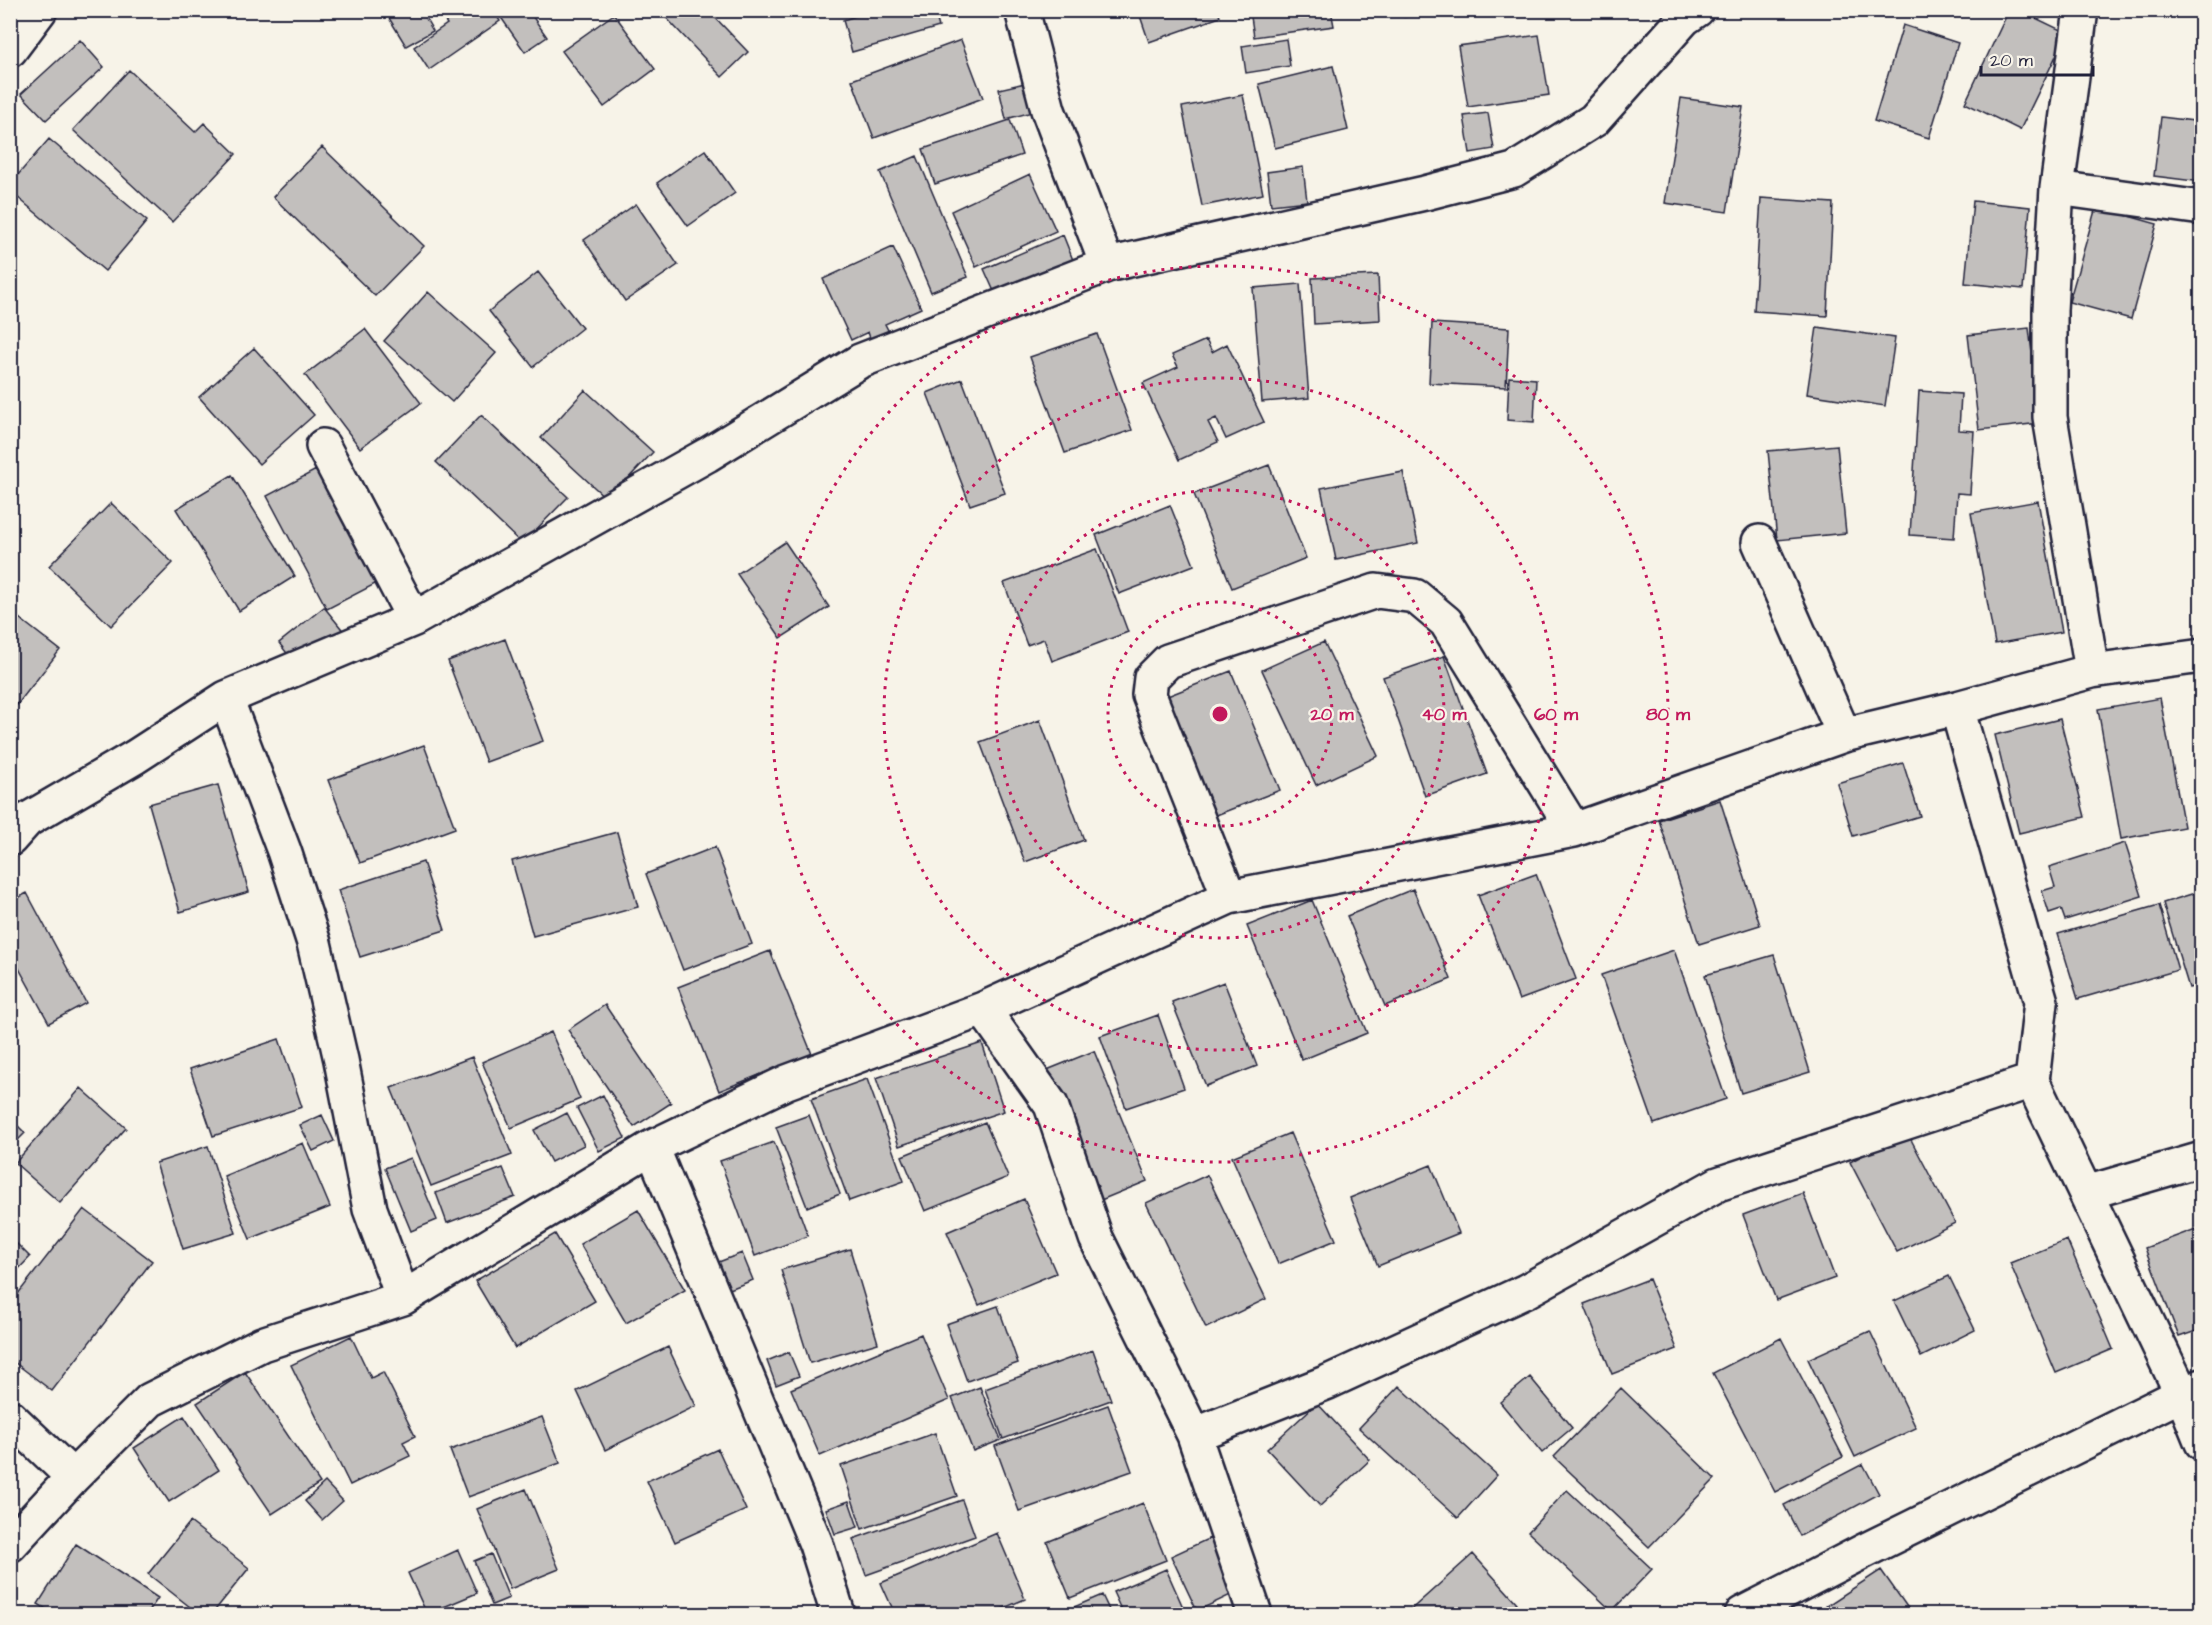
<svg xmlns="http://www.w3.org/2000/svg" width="2212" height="1625" font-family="'Architects Daughter',sans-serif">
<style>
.building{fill:#c2bfbd;stroke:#22223b;stroke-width:1.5}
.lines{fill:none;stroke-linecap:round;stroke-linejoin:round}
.minor-casing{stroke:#22223b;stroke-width:38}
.minor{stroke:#f7f3e8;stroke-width:33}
.ring{fill:none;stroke:#c2185b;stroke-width:3;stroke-dasharray:3 6}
.centre{fill:#c2185b;stroke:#f7f3e8;stroke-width:3}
.ring-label{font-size:18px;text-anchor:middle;font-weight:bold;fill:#c2185b;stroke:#f7f3e8;stroke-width:4.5;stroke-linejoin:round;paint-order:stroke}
</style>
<rect width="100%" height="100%" fill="#f7f3e8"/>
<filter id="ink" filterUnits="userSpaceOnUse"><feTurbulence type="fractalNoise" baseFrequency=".0167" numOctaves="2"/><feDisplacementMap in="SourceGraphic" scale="12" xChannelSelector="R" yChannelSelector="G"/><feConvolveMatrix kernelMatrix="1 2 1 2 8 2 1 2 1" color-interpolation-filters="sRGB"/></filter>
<g filter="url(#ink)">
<!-- building -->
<path class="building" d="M403,10H421L433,31L406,46L389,18Z
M438,10H493L500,21L429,70L414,47L447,24Z
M501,10H528L547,37L525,52L498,13Z
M659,10H708L748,52L722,77Z
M875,10H934L939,27L852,52L843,20Z
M1138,10H1218L1220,17L1149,42Z
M1250,10H1331L1334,26L1254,37Z
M1403,10H1435L1404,17Z
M2009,10H2019L2067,33L2020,130L1965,103Z
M2196,10H2202V26L2194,24Z
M614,14L655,69L604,107L562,51Z
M1903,25L1958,43L1929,138L1874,121Z
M1539,35L1549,95L1468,107L1458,46Z
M1286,39L1290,66L1246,73L1242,46Z
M80,40L104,67L46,120L21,94Z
M961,40L983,98L874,138L852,80Z
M1333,66L1348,130L1275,148L1259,84Z
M129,70L195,132L204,123L236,154L172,222L73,130Z
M1025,83L1032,112L1006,119L999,89Z
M1243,95L1263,194L1202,206L1182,107Z
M1681,98L1743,107L1727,212L1665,203Z
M1488,113L1494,149L1470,153L1464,116Z
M2161,117L2202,122V182L2154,176Z
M1010,120L1022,155L935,184L923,149Z
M49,139L147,221L105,271L10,191V184Z
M322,147L424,246L375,296L273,197Z
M705,150L735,193L688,226L657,183Z
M917,156L968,277L931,292L880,172Z
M1303,167L1307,201L1271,205L1267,172Z
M1030,174L1056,231L976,267L951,211Z
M1761,198L1833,203L1827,316L1754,311Z
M1973,201L2030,207L2023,289L1965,283Z
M636,204L678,265L625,301L584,240Z
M2096,207L2157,224L2131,319L2069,302Z
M1063,235L1075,265L997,298L984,269Z
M893,247L921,308L885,324L889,332L871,341L868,332L851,340L823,279Z
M538,272L582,328L533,367L489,311Z
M1378,275L1380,320L1314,324L1312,278Z
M1300,284L1309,398L1262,402L1253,288Z
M428,292L496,353L452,402L384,341Z
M1432,323L1509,328L1506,387L1429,383Z
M1817,327L1895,338L1885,406L1807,394Z
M2029,328L2040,423L1979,430L1968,335Z
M365,329L421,403L360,448L305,375Z
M1097,334L1132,430L1065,453L1030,357Z
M1206,340L1212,352L1227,344L1264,422L1226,439L1216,418L1208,422L1218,442L1179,460L1143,383L1178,367L1172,355Z
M254,348L314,415L259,464L199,397Z
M1509,377L1536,379L1534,422L1507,420Z
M962,379L1005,493L970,505L927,393Z
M585,390L653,452L608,500L541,438Z
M1919,391L1961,394L1959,430L1974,431L1970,494L1957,493L1954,538L1910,535Z
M481,415L568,497L522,544L436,462Z
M1837,445L1846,533L1777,540L1768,451Z
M1269,465L1306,558L1232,588L1194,494Z
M316,470L377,583L327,609L267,496Z
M1403,472L1418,543L1336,560L1321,488Z
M232,475L295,576L239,611L176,509Z
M2038,501L2062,632L1995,644L1971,513Z
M111,503L173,563L111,626L49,566Z
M1170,505L1194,565L1119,594L1096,535Z
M785,542L829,607L781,638L737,574Z
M1097,549L1128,632L1052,661L1044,639L1027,645L1004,583Z
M324,607L345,633L299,669L279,643Z
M10,611L60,650L17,705L10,700Z
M505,639L543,741L486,762L448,661Z
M1324,642L1378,756L1316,785L1262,670Z
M1444,656L1487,774L1425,796L1383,677Z
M1231,671L1280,790L1214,816L1165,697Z
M2160,698L2184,827L2121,839L2098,709Z
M2060,719L2085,817L2019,833L1995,735Z
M1040,720L1084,840L1025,862L980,742Z
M424,745L455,828L360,863L328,780Z
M1903,763L1920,816L1853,836L1837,783Z
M218,785L249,892L180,912L149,804Z
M1720,800L1760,925L1699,944L1659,820Z
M617,832L638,907L533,936L512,861Z
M2125,843L2142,896L2065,920L2061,909L2049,913L2042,891L2055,887L2049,867Z
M715,847L752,944L683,970L646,874Z
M423,862L445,930L360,957L338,890Z
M1536,874L1576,979L1519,1000L1478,895Z
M1413,889L1451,979L1385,1006L1347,916Z
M2198,892L2202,905V984L2189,988L2163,903Z
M27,893L86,1003L49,1023L10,952V902Z
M1312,900L1367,1033L1302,1060L1247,926Z
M2159,905L2178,970L2078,999L2058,934Z
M1674,950L1726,1099L1654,1124L1601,975Z
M770,951L812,1054L719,1091L678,987Z
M1774,955L1810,1072L1741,1093L1705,975Z
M1224,982L1257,1066L1206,1086L1172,1002Z
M605,1005L671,1103L634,1127L568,1030Z
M1158,1015L1184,1088L1126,1108L1100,1036Z
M551,1032L580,1099L511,1128L482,1062Z
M279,1039L302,1107L213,1136L190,1069Z
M982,1043L1004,1111L899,1146L876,1078Z
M1094,1051L1147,1181L1101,1200L1047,1070Z
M472,1057L512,1155L431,1186L391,1088Z
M867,1079L904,1181L849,1201L811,1099Z
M81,1088L126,1128L60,1203L15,1163Z
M603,1095L625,1138L599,1151L577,1108Z
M567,1113L584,1145L551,1162L534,1130Z
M322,1115L334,1141L313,1151L300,1125Z
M809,1115L840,1194L807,1207L776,1127Z
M10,1118L25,1133L10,1148Z
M985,1122L1008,1177L925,1211L902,1156Z
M1907,1132L1955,1223L1897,1252L1850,1162Z
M1290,1133L1336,1240L1278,1264L1232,1157Z
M774,1142L808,1236L755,1256L720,1161Z
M303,1143L330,1207L250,1239L224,1176Z
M208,1146L236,1233L183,1249L156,1163Z
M411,1158L437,1220L411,1231L385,1168Z
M1431,1165L1459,1233L1378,1266L1350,1198Z
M503,1168L515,1197L447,1223L436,1193Z
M1207,1175L1266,1299L1206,1328L1146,1203Z
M1803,1193L1835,1278L1776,1300L1743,1215Z
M1024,1199L1056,1273L979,1305L947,1232Z
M84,1209L152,1261L52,1391L10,1359V1304Z
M638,1210L685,1290L626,1323L580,1244Z
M2201,1227L2202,1329L2179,1337L2145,1248Z
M555,1234L595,1301L515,1348L475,1281Z
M12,1239L30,1257L10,1278V1240Z
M2067,1240L2113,1349L2056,1373L2010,1263Z
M850,1249L878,1343L810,1363L781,1270Z
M742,1253L753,1280L722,1292L711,1265Z
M1949,1276L1975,1330L1921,1357L1894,1301Z
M1649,1279L1677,1349L1612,1374L1584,1304Z
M998,1306L1018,1363L967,1381L946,1324Z
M1870,1331L1916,1428L1855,1457L1808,1359Z
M921,1334L949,1400L820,1456L791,1389Z
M351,1336L371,1378L383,1372L415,1436L403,1442L410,1456L350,1485L291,1365Z
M1781,1338L1843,1457L1775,1492L1713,1373Z
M668,1347L696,1406L605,1450L577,1391Z
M1093,1350L1111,1400L1003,1439L985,1389Z
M789,1352L799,1376L776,1385L767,1361Z
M245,1372L320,1483L272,1514L197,1403Z
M1530,1377L1572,1428L1542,1453L1500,1402Z
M1399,1386L1497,1475L1458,1518L1359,1428Z
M980,1387L1001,1440L973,1451L952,1398Z
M1621,1388L1715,1479L1649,1547L1554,1457Z
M1317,1403L1370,1460L1320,1506L1267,1449Z
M1108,1405L1132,1471L1019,1511L995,1446Z
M184,1416L219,1470L169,1502L134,1448Z
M542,1417L560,1463L468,1497L450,1450Z
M935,1433L957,1496L862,1529L841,1466Z
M718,1449L746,1510L675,1542L647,1481Z
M1863,1464L1879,1494L1800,1536L1784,1505Z
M325,1482L343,1501L322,1520L305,1501Z
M526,1489L559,1569L510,1589L477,1509Z
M1567,1490L1652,1569L1612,1611L1528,1532Z
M962,1500L975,1536L866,1575L853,1539Z
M849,1501L858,1527L835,1534L826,1509Z
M1143,1503L1166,1560L1070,1598L1047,1542Z
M190,1522L249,1568L212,1614H199L148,1574Z
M997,1533L1025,1599L990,1614H895L881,1583Z
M1210,1538L1235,1593L1197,1611L1171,1556Z
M76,1544L158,1598L147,1614H54L38,1604Z
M458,1550L477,1593L427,1614L408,1573Z
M491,1554L509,1598L492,1605L474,1561Z
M1473,1554L1517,1603L1504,1614H1406Z
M1166,1569L1186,1614H1123L1113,1592Z
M1881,1570L1912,1614H1814Z
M1102,1595L1111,1614H1058Z"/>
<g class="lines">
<!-- minor casing -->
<g class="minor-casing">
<path id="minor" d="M1022,10L1048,110L1107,265
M2081,10L2057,188L2050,310V417L2092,671
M10,50L40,10
M2057,188L2202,208
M323,446L414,619
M1759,542L1844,735
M226,698L284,851L314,943L341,1060L370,1209L403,1298
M1957,708L2041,1002L2032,1081L2182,1394L2202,1443
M10,839L27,820L135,757L226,698L414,619L707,455L860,361L1107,265L1425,193L1514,170L1594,120L1684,19L1697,10
M1229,897L1149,695L1151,678L1168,661L1376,591L1415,596L1446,622L1574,830
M983,1009L1051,1105L1096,1238L1194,1435L1255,1614
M652,1147L816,1544L838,1614
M2086,1193L2202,1159
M10,1417L73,1477
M1194,1435L1328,1382L1526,1291L1718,1184L2032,1081
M10,1545L73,1477L150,1400L262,1344L403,1298L652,1147L787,1082L983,1009L1229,897L1574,830L1844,735L1957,708L2092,671L2202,656
M1742,1614L1864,1551L2182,1394L2202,1386"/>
</g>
<!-- minor -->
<use href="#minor" class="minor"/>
</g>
</g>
<!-- distance rings -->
<g class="ring">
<circle cx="1220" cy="714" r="112"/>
<circle cx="1220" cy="714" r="224"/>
<circle cx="1220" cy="714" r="336"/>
<circle cx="1220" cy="714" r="448"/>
</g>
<circle cx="1220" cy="714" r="9" class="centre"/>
<g class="ring-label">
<text x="1332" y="720">20 m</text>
<text x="1444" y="720">40 m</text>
<text x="1556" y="720">60 m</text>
<text x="1668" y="720">80 m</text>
</g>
<!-- margin -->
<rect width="2212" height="1625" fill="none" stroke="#f7f3e8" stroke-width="36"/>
<rect x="18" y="18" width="2176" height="1589" fill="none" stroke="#22223b" stroke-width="2" filter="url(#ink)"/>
<!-- scale -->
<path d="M1981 66v9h112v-9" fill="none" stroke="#22223b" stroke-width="3"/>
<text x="1990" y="66" font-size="18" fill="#22223b" stroke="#f7f3e8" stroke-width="4.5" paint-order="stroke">20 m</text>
</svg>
